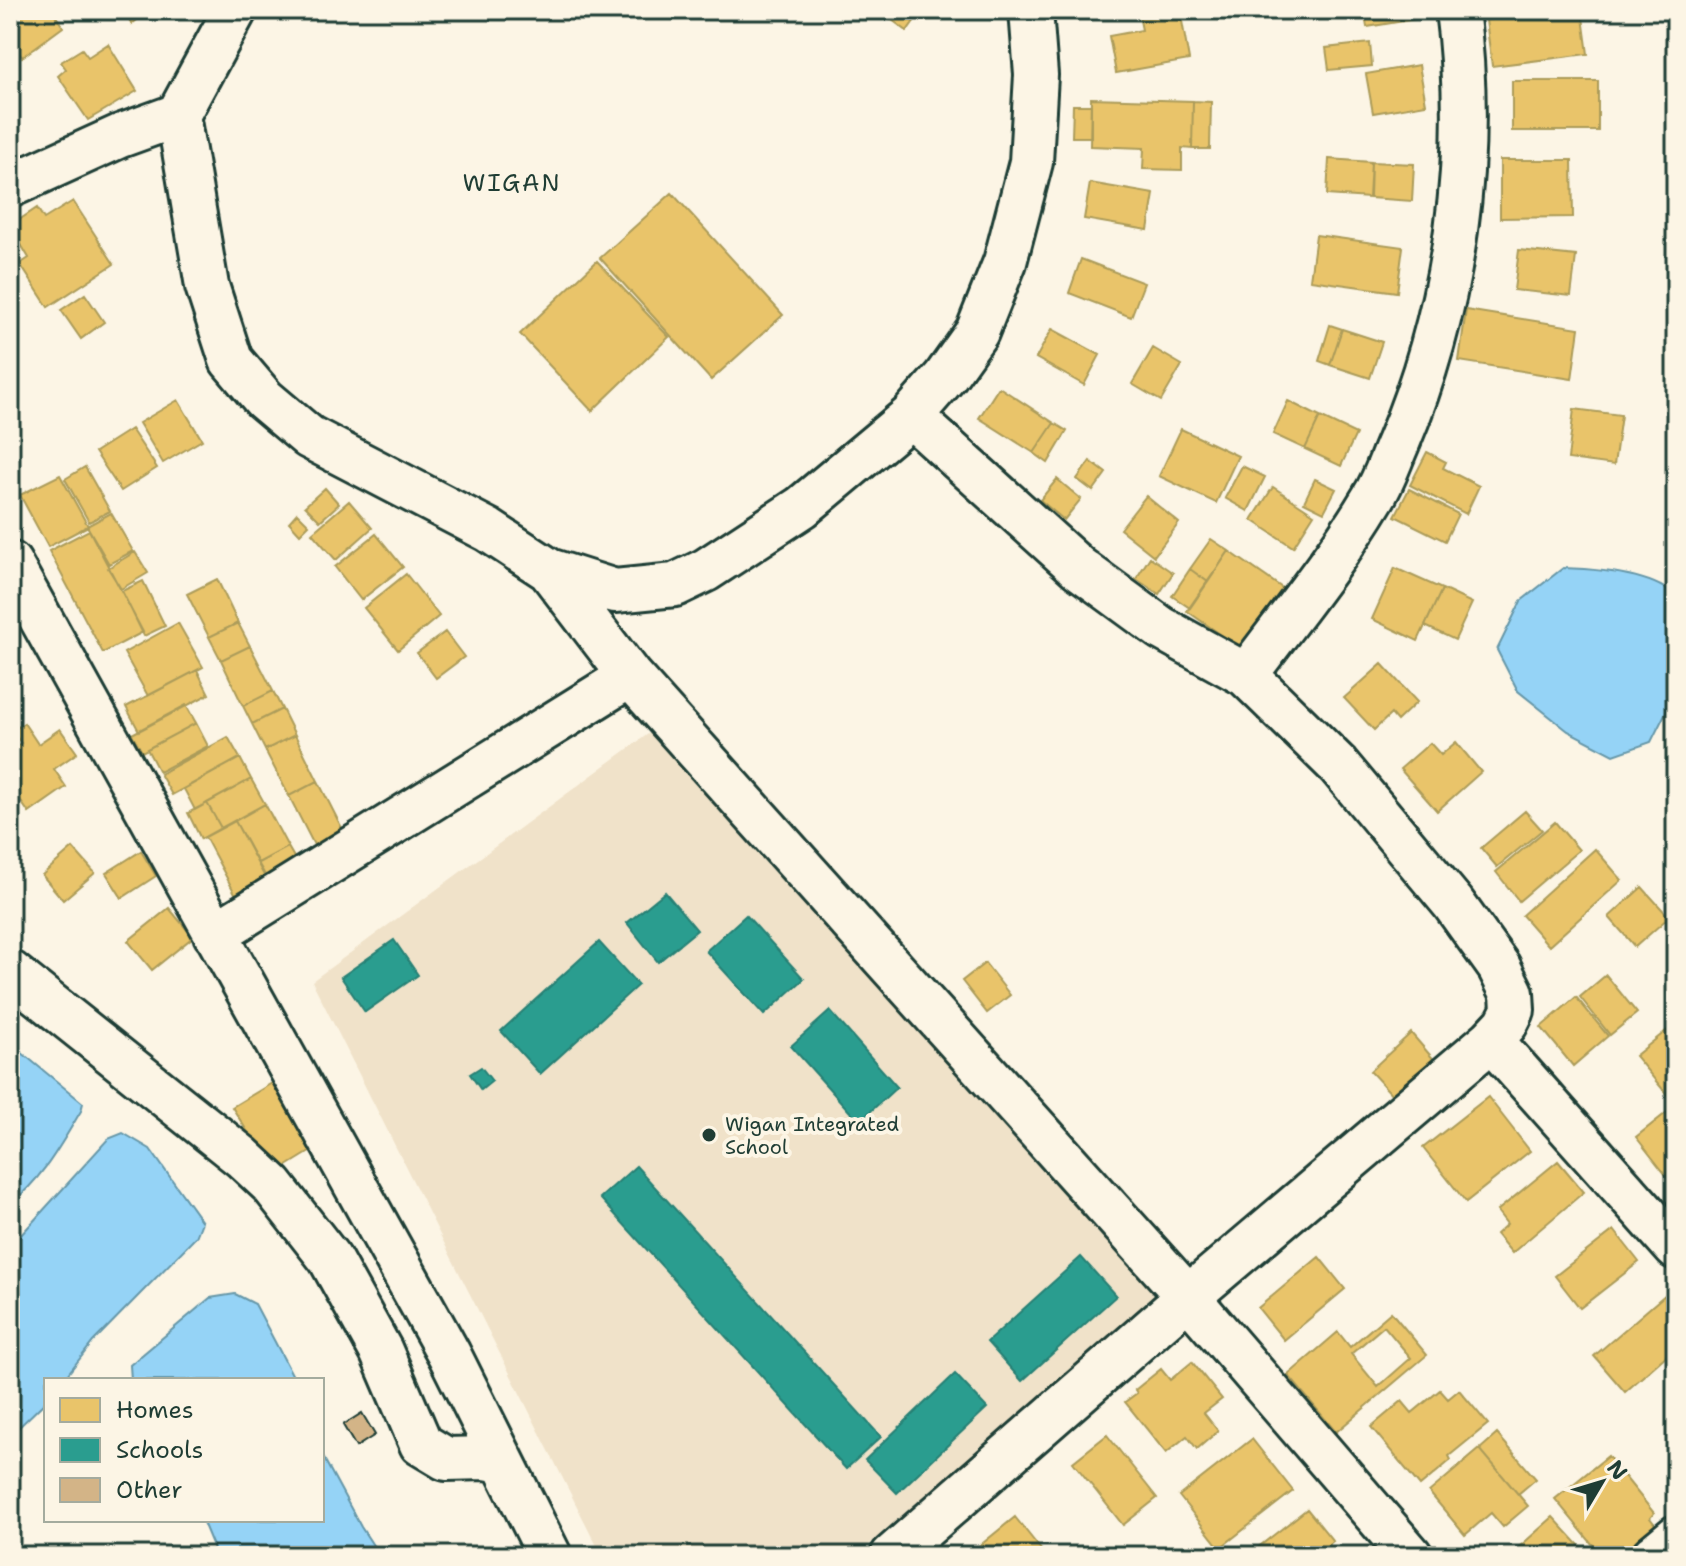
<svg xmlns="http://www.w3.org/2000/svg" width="1686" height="1566" font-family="'Shantell Sans',sans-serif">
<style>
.built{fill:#f0e2c9}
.water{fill:#95d3f6;stroke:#6697a8;stroke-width:2}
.homes{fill:#e9c46a;stroke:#ac9c5a;stroke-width:2;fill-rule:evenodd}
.schools{fill:#2a9d8f;stroke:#278074;stroke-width:2}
.building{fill:#d3b487;stroke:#1f3d34;stroke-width:2}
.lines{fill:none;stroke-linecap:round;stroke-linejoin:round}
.minor-casing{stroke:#1f3d34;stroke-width:48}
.minor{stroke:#fcf5e5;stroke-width:42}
.poi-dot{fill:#1f3d34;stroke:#fcf5e5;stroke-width:3}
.labels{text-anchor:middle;stroke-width:8;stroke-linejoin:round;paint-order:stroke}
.poi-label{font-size:20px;fill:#1f3d34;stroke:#fcf5e5;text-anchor:start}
.quarter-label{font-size:24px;letter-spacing:2px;fill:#1f3d34;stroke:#fcf5e5}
</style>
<rect width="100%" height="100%" fill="#fcf5e5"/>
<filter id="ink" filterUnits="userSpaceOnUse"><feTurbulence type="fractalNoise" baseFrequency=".0125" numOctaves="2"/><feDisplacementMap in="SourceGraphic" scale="16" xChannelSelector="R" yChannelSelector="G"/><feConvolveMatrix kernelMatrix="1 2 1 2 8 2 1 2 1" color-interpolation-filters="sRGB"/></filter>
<g filter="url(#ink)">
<!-- built -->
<path class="built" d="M659,726L1168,1290L856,1556H602L312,981Z"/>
<!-- water -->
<path class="water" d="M1563,568C1594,569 1653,573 1676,597V672L1670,704L1651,742L1614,755L1568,731L1518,691L1497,650L1521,601Z
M10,1043L83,1103L81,1111C61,1144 42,1180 10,1204Z
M123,1133L150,1149L202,1222L196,1237L93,1342L63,1380H46V1401L10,1436V1247L108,1139Z
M235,1294L255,1304L295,1380H131L130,1365L210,1298Z
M322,1455L361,1527L380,1556H217L202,1520H322Z"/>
<!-- homes -->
<path class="homes" d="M22,10H52L63,27L22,57L10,41V19Z
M123,10H149L132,24Z
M883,10H922L907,31L881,12Z
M1165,10H1180L1189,60L1116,73L1109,36L1142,30L1139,15Z
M1364,10H1415L1416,19L1367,27Z
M1560,10H1582L1588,54L1492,66L1486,20Z
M1370,43L1372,66L1329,70L1326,48Z
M108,44L137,91L88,120L58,76L66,69L61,62L82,49L88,57Z
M1419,65L1426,104L1373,113L1366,74Z
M1512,81H1598V131H1512Z
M1091,98L1193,101L1192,149L1182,148V170L1143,169L1144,148L1090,146Z
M1193,101L1211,102L1210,149H1192Z
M1073,105H1091V137H1072Z
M1329,159L1371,162L1369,198L1327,195Z
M1500,160H1572L1573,217L1500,218Z
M1371,162L1414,164L1412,201L1370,198Z
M1090,183L1154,194L1148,230L1084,219Z
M672,193L783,315L711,380L600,258Z
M73,201L114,264L48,307L20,264L29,258L10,226L37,208L44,219Z
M1316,235L1403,247L1397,292L1310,280Z
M1519,250L1576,256L1571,296L1514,290Z
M1081,259L1144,283L1131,317L1069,293Z
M597,261L669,337L592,411L520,334Z
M85,294L104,322L81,339L61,310Z
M1466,310L1579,328L1572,379L1459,361Z
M1330,325L1342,329L1330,365L1319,361Z
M1052,329L1100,355L1084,385L1036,358Z
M1342,329L1382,342L1370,378L1330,365Z
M1153,348L1182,365L1161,401L1132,384Z
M999,387L1054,423L1034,453L979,418Z
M178,400L202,440L163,463L139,423Z
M1288,401L1320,417L1305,449L1273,434Z
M1574,409L1621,415L1614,465L1568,459Z
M1320,417L1356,434L1341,466L1305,449Z
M1054,423L1067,431L1048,463L1034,453Z
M131,429L157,468L121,491L95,452Z
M1181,429L1238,456L1216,503L1159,476Z
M1427,452L1446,462L1443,468L1479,486L1466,514L1410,485Z
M1090,461L1106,473L1093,491L1077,479Z
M1242,466L1265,477L1248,511L1225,498Z
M85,467L110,511L89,522L65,479Z
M60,475L88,526L48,547L20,495Z
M1057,479L1081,499L1064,520L1040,500Z
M1315,479L1336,489L1324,512L1304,502Z
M1273,487L1314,514L1293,547L1252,520Z
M325,488L339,504L320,521L305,506Z
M1409,489L1458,514L1445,541L1395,516Z
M1146,496L1179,523L1154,556L1120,529Z
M349,501L372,528L336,560L312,533Z
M111,513L133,551L109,564L87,526Z
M297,513L309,525L300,534L289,522Z
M89,530L143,632L103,653L49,551Z
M376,534L403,567L361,600L335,567Z
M1211,539L1229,551L1208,582L1190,569Z
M1229,551L1285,590L1243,650L1187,611Z
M135,552L148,573L121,589L108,568Z
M1150,557L1173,573L1159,594L1136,579Z
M1395,568L1442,589L1418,641L1372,619Z
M1190,569L1208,582L1190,608L1172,596Z
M406,574L439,616L398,650L364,608Z
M217,579L238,623L209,637L187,594Z
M143,581L165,626L144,636L122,591Z
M1442,589L1472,603L1455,640L1425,626Z
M178,623L203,667L148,696L124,653Z
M238,623L250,646L221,660L209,637Z
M445,632L464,657L436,678L417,653Z
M250,646L273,691L243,706L221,660Z
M1382,664L1417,702L1397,721L1391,714L1374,730L1344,698Z
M197,670L209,694L139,731L126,707Z
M273,691L282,709L252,724L243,706Z
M186,705L196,723L142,752L132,734Z
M282,709L295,735L265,750L252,724Z
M24,723L38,744L60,729L77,753L54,769L66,787L29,813L10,786V750L21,743L12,731Z
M196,723L208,746L159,772L147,749Z
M295,735L318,781L289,796L265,750Z
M228,737L240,758L172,795L160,774Z
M1456,742L1481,772L1437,811L1400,769L1430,743L1441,755Z
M240,758L251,779L195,810L184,789Z
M251,779L265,804L221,828L207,803Z
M318,781L345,834L316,849L289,796Z
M207,803L221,828L201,839L188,813Z
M265,804L288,847L258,863L235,821Z
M1525,811L1542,830L1497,867L1481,848Z
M235,821L268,883L238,899L205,837Z
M1555,822L1579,850L1519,901L1496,872Z
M288,847L299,866L269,882L258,863Z
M73,848L95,873L63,900L42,875Z
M1595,849L1622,880L1549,946L1522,915Z
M141,851L156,876L122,898L106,873Z
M1642,887L1669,917L1635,947L1609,917Z
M169,908L193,937L152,970L128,941Z
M985,963L1010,995L987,1013L962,981Z
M1606,975L1637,1013L1610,1035L1580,997Z
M1576,997L1608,1036L1573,1066L1541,1027Z
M1676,1023V1093L1670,1098L1635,1056Z
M1411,1033L1436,1062L1396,1099L1370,1071Z
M277,1080L318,1147L274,1174L232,1107Z
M1488,1097L1530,1151L1466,1202L1423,1148Z
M1671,1109L1676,1116V1174L1669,1179L1636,1137Z
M1558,1161L1584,1192L1512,1253L1496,1234L1507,1224L1497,1211Z
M1614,1230L1639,1262L1580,1308L1555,1276Z
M1319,1257L1345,1289L1284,1340L1258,1308Z
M1666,1294L1676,1306V1347L1625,1392L1594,1356Z
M1391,1312L1427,1355L1336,1432L1288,1375L1338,1332L1350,1347ZM1384,1326L1411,1358L1378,1387L1351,1354Z
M1192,1362L1222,1399L1204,1413L1218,1431L1197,1449L1187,1436L1166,1453L1125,1402L1137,1393L1135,1390L1161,1369L1170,1380Z
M1440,1390L1448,1399L1459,1390L1488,1424L1449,1456L1451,1460L1420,1486L1371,1427L1402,1401L1412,1413Z
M1497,1434L1536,1479L1518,1494L1480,1449Z
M1107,1435L1157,1498L1123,1525L1073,1462Z
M1252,1439L1293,1491L1220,1548L1179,1496Z
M1480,1449L1528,1506L1503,1527L1491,1513L1465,1535L1429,1492Z
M1608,1456L1654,1513L1650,1518L1657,1527L1621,1556L1616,1549L1607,1556H1602L1555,1499Z
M1307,1509L1333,1541L1314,1556H1247Z
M1015,1517L1046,1556H967Z
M1553,1517L1589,1556H1509Z"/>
<!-- schools -->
<path class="schools" d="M665,892L697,930L658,962L627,923Z
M746,915L804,979L764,1015L706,951Z
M394,940L418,975L365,1012L341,977Z
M599,942L638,985L540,1074L501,1031Z
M830,1011L897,1087L859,1122L791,1046Z
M481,1067L492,1081L481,1090L470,1074Z
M636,1166L881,1437L846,1469L600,1198Z
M1081,1257L1116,1296L1022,1381L987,1342Z
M955,1374L987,1408L897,1493L865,1460Z"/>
<!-- building -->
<path class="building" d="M362,1413L375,1435L356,1447L343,1425Z"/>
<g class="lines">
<!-- minor casing -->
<g class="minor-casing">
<path id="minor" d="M235,10L178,115L207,286L231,360L264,399L309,437L488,530L549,570L615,591L675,585L706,570L802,507L911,416L945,377L977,332L1005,262L1031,162L1036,75L1031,10
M10,186L120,136L178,115
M10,563L449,1354L550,1556
M549,570L630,676L1188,1297L1411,1556
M1246,675C1289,617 1336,560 1373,498C1384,481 1390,461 1398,443C1455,308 1476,155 1457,10
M215,934L630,676
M10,972L242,1157L272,1185L330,1259L381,1351L421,1444L446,1459L486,1458L502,1461
M1491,1040L1676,1248
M892,1556L1188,1297L1491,1040L1506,1024L1513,1010L1512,993L1499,967L1453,903L1338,765L1246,675L1161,628L1079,568L911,416
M1653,1556L1676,1537"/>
</g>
<!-- minor -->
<use href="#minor" class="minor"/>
</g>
</g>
<!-- markers -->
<circle class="poi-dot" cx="709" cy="1135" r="8"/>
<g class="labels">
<!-- poi labels -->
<g class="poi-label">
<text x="725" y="1131">Wigan Integrated<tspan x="725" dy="23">School</tspan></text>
</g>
<!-- quarter labels -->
<g class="quarter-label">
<text x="512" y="191">WIGAN</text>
</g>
</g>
<!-- margin -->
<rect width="1686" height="1566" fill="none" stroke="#fcf5e5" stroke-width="40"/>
<rect x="20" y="20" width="1646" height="1526" fill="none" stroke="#1f3d34" stroke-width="3" filter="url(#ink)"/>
<!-- legend -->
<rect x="44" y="1378" width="280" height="144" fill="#fcf5e5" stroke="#a4ab9e" stroke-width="2"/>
<rect x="60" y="1398" width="40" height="24" fill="#e9c46a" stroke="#a4ab9e" stroke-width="2"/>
<text x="116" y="1418" font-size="24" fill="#1f3d34">Homes</text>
<rect x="60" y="1438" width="40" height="24" fill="#2a9d8f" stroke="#a4ab9e" stroke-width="2"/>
<text x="116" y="1458" font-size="24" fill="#1f3d34">Schools</text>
<rect x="60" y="1478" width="40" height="24" fill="#d3b487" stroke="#a4ab9e" stroke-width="2"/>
<text x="116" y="1498" font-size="24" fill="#1f3d34">Other</text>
<!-- north arrow -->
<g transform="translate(1602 1482) rotate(52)" stroke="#fcf5e5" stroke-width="6" paint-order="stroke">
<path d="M0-6L14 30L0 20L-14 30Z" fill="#1f3d34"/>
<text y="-12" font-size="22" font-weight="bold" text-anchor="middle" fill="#1f3d34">N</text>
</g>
</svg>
